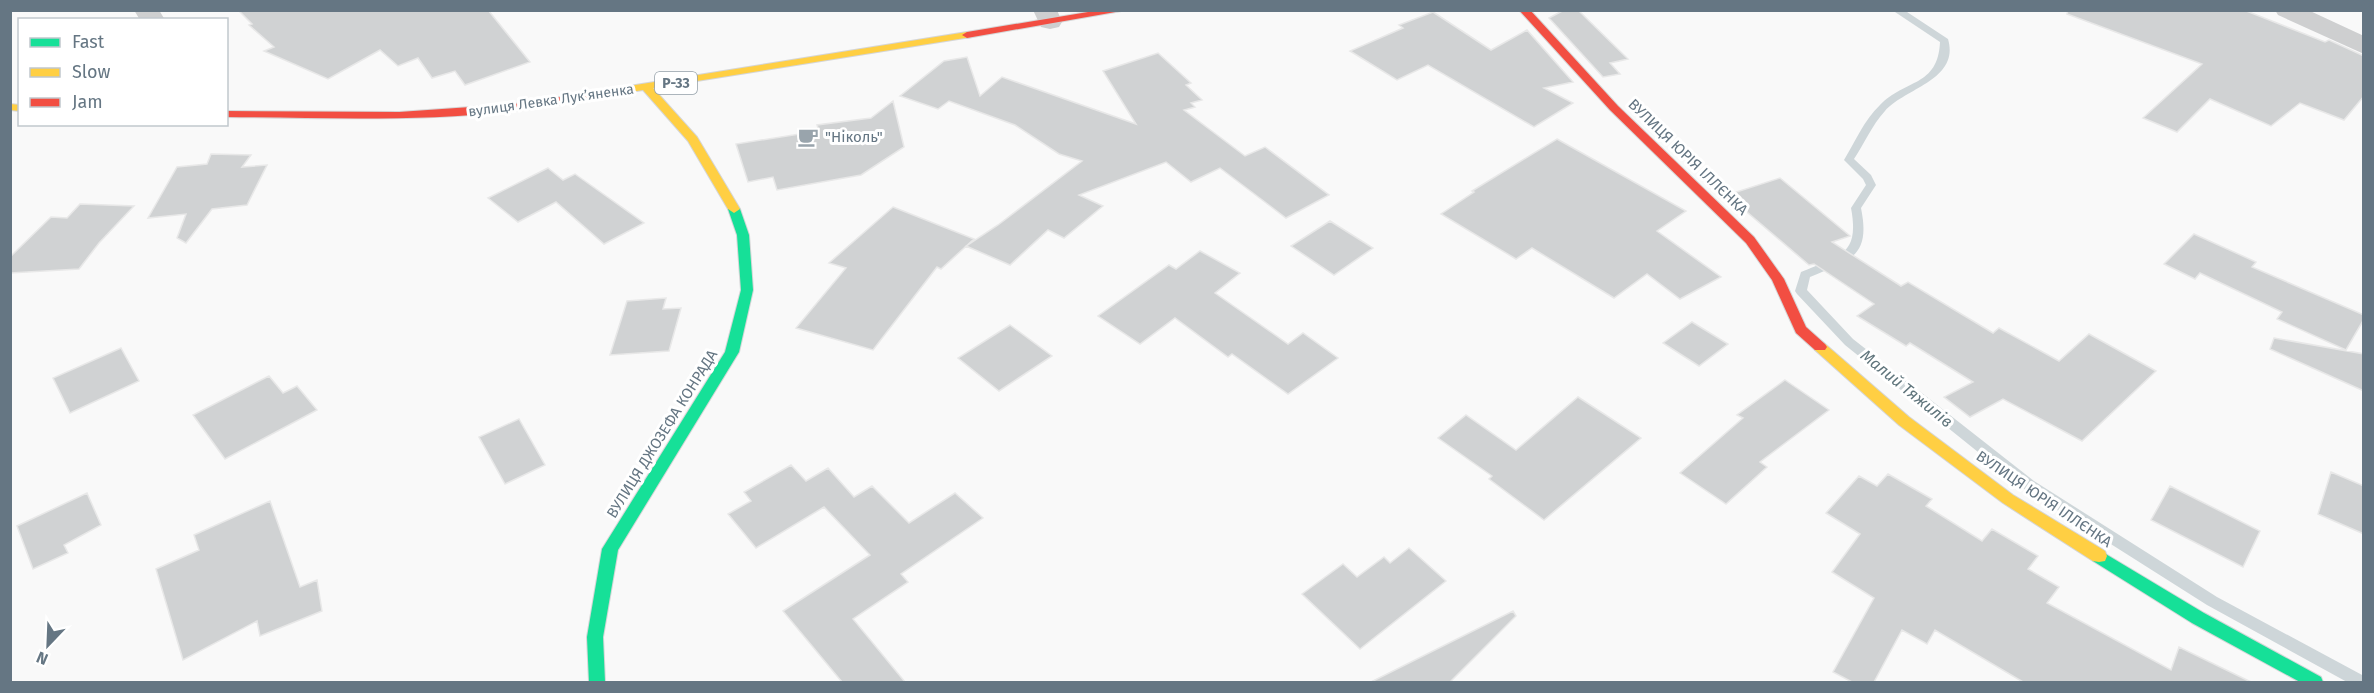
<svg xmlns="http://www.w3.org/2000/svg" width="2374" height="693" font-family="'Fira Sans',sans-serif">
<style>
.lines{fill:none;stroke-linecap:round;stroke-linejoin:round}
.stream{fill:#ced6d9;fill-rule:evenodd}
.building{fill:#d0d2d3;stroke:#e8e8e8;stroke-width:1.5}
.fast-casing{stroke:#d5d6d7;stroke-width:2}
.slow-casing{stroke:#d5d6d7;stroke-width:2}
.jam-casing{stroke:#d5d6d7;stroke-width:2}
.street{fill:#cecfd0;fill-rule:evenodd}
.fast{fill:#16e098;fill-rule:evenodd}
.slow{fill:#ffcf43;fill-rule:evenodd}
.jam{fill:#f24e42;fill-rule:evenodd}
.labels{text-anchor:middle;stroke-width:6;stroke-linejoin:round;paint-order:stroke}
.shield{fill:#fff;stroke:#939fa8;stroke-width:1.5}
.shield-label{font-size:14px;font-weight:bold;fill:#657683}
.far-street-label{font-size:14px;fill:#657683;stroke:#fff}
.poi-label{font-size:15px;fill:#657683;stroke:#fff;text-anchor:start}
.street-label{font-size:15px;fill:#657683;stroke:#fff}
.water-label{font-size:16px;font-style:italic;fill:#60757c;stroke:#fff}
</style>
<rect width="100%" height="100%" fill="#f9f9f9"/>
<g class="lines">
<!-- stream -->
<path class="stream" d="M1892,10H1904L1948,39C1960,80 1905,88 1885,111C1872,125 1864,144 1854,159L1871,175L1876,185L1861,208C1871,257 1850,260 1810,277L1807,290L1853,339L2034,481L2217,597L2364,676V682H2347L2207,605L2024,489L1845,345L1797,294L1795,291L1801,272C1839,256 1860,256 1851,208L1866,185L1863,179L1844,160C1855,142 1864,120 1880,105C1905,79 1938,87 1940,42Z"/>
</g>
<!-- building -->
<path class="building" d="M238,10H488L530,62L465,85L455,71L432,78L418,58L398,66L380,50L328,79L264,51L274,47L249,25L252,24Z
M1564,10H1578L1628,59L1610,63L1620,74L1603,77L1549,18Z
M2068,10H2244L2325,42L2329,40L2364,56V96L2344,120L2300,103L2271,126L2210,99L2177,132L2143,118L2202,64L2067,14Z
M1433,12L1491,50L1527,30L1573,82L1544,88L1573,103L1534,127L1428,65L1397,80L1350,51L1403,28L1399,25Z
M1158,53L1191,83L1186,85L1202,100L1191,103L1195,107L1184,110L1245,156L1265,147L1329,195L1286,218L1220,168L1191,182L1166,162L1079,195L1103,206L1064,238L1048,230L1010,265L966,246L998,225L1082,161L1059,154L1015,125L949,101L938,109L900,96L944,61L967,57L980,96L1002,77L1136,124L1103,71Z
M893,101L904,147L861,175L777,190L773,177L748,182L736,144L819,131L817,125L871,118Z
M1557,139L1686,211L1657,231L1721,277L1680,299L1647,274L1614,298L1532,248L1516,259L1441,214L1474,192L1472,191Z
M211,154L251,155L242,167L267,165L247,205L212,209L186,243L177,238L186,214L148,218L177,167L207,164Z
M548,168L563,180L575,174L644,223L604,244L556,202L518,222L488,198Z
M1780,178L1850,236L1832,242L1901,286L1908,282L1993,333L1999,328L2059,361L2089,334L2156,371L2082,441L2003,399L1970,417L1944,397L1973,382L1910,343L1906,346L1857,316L1874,304L1814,264L1809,265L1727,195Z
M80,204L134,206L99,243L79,269L10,273V257L51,217L67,218Z
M893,207L974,239L941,269L937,267L873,350L796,328L846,268L829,263Z
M1330,221L1373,248L1334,275L1291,246Z
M2194,234L2256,262L2252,267L2364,315V319L2346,350L2277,319L2282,312L2200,273L2195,279L2164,264Z
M1200,251L1240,273L1215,293L1288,344L1303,333L1338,358L1288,394L1232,354L1228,357L1175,318L1140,344L1098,316L1169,265L1176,269Z
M666,298L663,309L681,308L669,351L610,355L627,301Z
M1692,322L1728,344L1699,366L1663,343Z
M1010,325L1052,356L999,391L958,358Z
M2274,338L2364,354V391L2270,349Z
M121,348L139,381L70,413L53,378Z
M269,376L283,393L297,386L317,410L225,459L193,415Z
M1785,380L1829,410L1760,462L1767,467L1726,504L1680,473L1743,418L1737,415Z
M1578,397L1641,438L1544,520L1489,479L1492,476L1438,438L1466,415L1516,450Z
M519,419L545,465L505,484L479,437Z
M791,465L806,481L828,468L854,497L872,486L909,523L955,493L983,518L901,574L908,582L853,619L905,682H842L783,611L870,555L824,507L756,548L728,514L751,501L744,492Z
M2331,472L2364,486V534L2318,514Z
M1888,474L1932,499L1926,506L1982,541L1992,529L2038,556L2028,569L2059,587L2047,603L2171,670L2179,647L2251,682H2023L1935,630L1927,644L1902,630L1874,682H1852L1833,672L1874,598L1832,572L1860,534L1826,513L1859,476L1877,486Z
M2170,486L2260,531L2243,567L2151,520Z
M87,493L101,525L64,545L68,553L33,569L17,526Z
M270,501L300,587L317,580L322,611L260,636L257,621L183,660L156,569L199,550L194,535Z
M1409,548L1446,581L1360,649L1302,594L1343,564L1357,577L1384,557L1390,563Z
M1513,611L1516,616L1450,682H1371Z"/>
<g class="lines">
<!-- fast casing -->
<g class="fast-casing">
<path id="fast" d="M734,205L740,209L749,235L753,290L739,352L618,550L603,637L605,682H589L587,637L602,549L725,352L741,290L737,235L728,209Z
M2099,550L2204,613L2321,677L2323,682H2300L2192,623L2093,561L2091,556L2093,551Z"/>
</g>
<!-- slow casing -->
<g class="slow-casing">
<path id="slow" d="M967,32L971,33V37L653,88L697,137L740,209L734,213L728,209L688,141L643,90L598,97L593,94L598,91Z
M10,104L20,105V111L10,110Z
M1820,342L1825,344L1909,417L2013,495L2105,551L2107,556L2105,561L2099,562L2093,561L2003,503L1899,425L1815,350L1813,347L1815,344Z"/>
</g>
<!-- jam casing -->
<g class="jam-casing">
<path id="jam" d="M1100,10H1127L967,38L962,35L967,32Z
M1519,10H1530L1618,106L1754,237L1784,279L1806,327L1825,344L1827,347L1825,350H1815L1796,333L1772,280L1746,243L1610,110Z
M598,91L603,94L602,96C482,125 349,118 226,117V111L399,112L515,104Z"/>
</g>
<!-- street -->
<path class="street" d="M134,10H159L165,20H140Z
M1033,10H1057L1062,22L1059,27L1050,29L1041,27Z
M2275,10H2308L2364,36V54L2278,15Z"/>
<!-- fast -->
<use href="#fast" class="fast"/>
<!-- slow -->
<use href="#slow" class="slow"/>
<!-- jam -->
<use href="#jam" class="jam"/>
</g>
<!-- icons -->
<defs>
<g id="cafe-bare" transform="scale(1.62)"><path d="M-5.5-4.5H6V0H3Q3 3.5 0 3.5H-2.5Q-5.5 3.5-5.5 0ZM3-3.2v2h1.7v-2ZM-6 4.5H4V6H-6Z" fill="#99a4ac" stroke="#fff" stroke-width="2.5" paint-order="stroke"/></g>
</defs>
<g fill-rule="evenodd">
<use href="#cafe-bare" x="808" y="137"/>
</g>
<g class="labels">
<!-- shield labels -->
<rect class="shield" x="655" y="72" width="42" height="22" rx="4.5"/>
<g class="shield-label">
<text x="676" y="88">Р-33</text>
</g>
<!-- far-street labels -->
<g class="far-street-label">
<text transform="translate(551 100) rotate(-8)" y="5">вулиця Левка Лукʼяненка</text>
</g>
<!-- poi labels -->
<g class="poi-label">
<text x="825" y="142">"Ніколь"</text>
</g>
<!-- street labels -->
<g class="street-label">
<text transform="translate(1688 157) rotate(44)" y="5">ВУЛИЦЯ ЮРІЯ ІЛЛЄНКА</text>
<text transform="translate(662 434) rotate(-58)" y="5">ВУЛИЦЯ ДЖОЗЕФА КОНРАДА</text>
<text transform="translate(2044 499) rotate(34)" y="5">ВУЛИЦЯ ЮРІЯ ІЛЛЄНКА</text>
</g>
<!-- water labels -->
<g class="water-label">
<text transform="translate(1907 388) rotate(39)" y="6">Малий Тяжилів</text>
</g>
</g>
<!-- border -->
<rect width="2374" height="693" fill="none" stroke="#657683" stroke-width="24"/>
<!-- legend -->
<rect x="18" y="18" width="210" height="108" fill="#ffffff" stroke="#c1c8cd" stroke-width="1.5"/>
<rect x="30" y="38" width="30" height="9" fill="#16e098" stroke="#c1c8cd" stroke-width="1.5"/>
<text x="72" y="48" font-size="18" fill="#657683">Fast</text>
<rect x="30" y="68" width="30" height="9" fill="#ffcf43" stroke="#c1c8cd" stroke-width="1.5"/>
<text x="72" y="78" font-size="18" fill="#657683">Slow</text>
<rect x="30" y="98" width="30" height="9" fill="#f24e42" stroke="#c1c8cd" stroke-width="1.5"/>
<text x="72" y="108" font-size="18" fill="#657683">Jam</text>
<!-- north arrow -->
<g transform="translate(48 645) rotate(203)" stroke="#ffffff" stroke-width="4.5" paint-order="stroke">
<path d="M0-4.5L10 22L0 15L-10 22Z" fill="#657683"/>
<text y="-9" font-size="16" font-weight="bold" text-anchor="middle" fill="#657683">N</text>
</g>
</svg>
